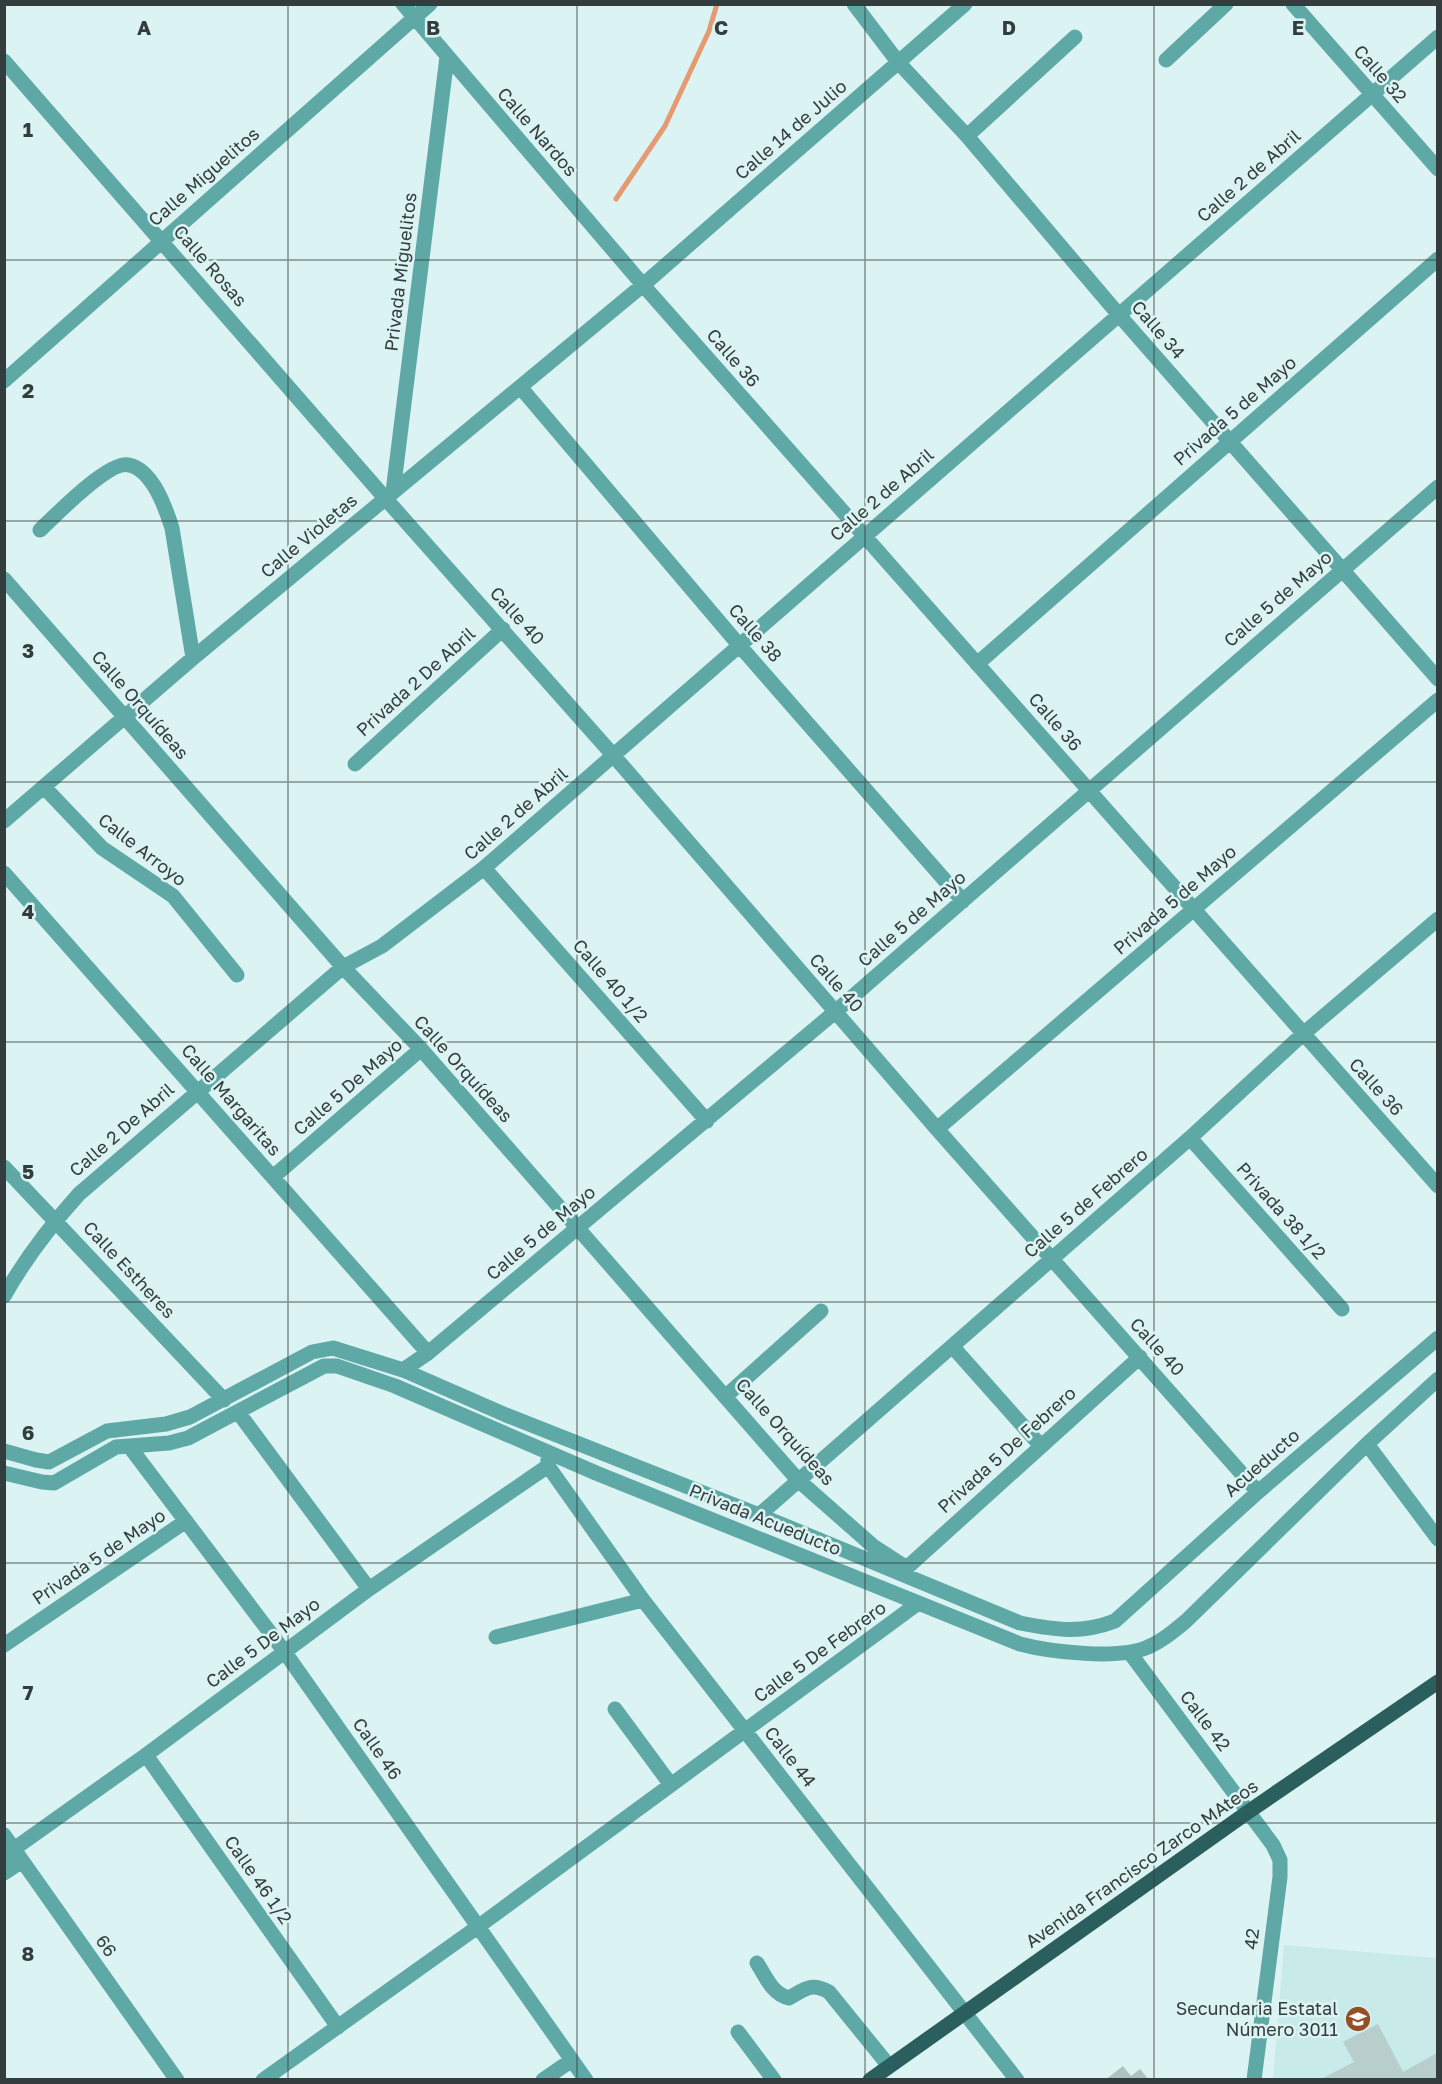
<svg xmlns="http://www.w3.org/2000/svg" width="1442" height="2084" font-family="'Golos Text',sans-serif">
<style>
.built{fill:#c8eae8}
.shadow{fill:#0003}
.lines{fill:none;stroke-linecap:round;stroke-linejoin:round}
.stream{stroke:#e69a72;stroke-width:5}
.building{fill:#b7cecd}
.minor{stroke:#5ea8a6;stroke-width:15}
.major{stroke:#2a5f5e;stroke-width:15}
.grid{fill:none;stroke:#343d3d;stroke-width:1.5;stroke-opacity:0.55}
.labels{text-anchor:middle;stroke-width:5;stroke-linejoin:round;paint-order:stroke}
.street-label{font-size:18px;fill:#343d3d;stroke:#dbf3f2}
.poi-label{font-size:18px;fill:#343d3d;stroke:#dbf3f2;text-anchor:end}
.grid-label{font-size:20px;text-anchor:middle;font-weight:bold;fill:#343d3d;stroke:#dbf3f2;stroke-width:5;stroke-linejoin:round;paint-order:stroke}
</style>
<rect width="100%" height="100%" fill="#dbf3f2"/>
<!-- built -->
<path class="built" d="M1284,1945L1437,1958V2079L1273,2080Z"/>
<!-- shadow -->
<path class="shadow" d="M1438,2055V2080H1324L1356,2063L1403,2074Z
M1123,2066L1131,2076L1140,2069L1149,2080H1105Z"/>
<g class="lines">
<!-- stream -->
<path class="stream" d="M616,199L665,126L709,31L717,4"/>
</g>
<!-- building -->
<path class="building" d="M1378,2024L1403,2072L1437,2053V2079H1321L1354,2062L1343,2042Z"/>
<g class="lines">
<!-- minor -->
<path class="minor" d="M403,4L643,285L1438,1186
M854,4L898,62L967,136L1119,315L1438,679
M1293,4L1438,169
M1166,60L1226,4
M4,61L385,498L613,755L937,1129L1258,1492
M967,136L1075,37
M4,381L430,4
M521,388L739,645L963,901
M393,492L447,57
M40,530C56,515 109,460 129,465C153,470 166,509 172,528L193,658
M4,579L343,967L421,1049L798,1480L873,1546L907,1568
M977,664L1438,259
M355,764L503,629
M44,787L102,848L173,896L237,975
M4,821L193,658L643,285L965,4
M484,868L707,1121
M4,873L428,1353
M937,1129L1438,700
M1190,1138L1342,1309
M4,1167L224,1400
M273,1177L421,1049
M4,1296C25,1259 51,1225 79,1194L343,967L382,946L484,868L1438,37
M952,1346L1041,1446
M403,1370L428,1353L835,1012L1438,487
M726,1396L821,1311
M238,1412L369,1589
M1367,1444L1438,1539
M129,1446L284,1651L586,2080
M4,1451L36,1460L49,1462L107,1431L166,1424L190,1417L312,1352L333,1348L403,1370L506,1415L759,1515L1020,1623C1056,1630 1081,1634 1115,1621L1258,1492L1438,1338
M548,1452V1466L643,1600L1017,2080
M4,1473L42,1482L54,1483L116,1447L169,1443L188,1438L324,1366H337L395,1386L596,1473L1020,1644C1050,1652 1120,1660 1148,1647C1162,1641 1174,1631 1186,1621L1367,1444L1438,1379
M759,1515L1190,1138L1303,1034L1438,919
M901,1573L1140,1357
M496,1637L643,1600
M4,1645L186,1521
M1130,1653L1273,1845L1280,1860V1877L1254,2080
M615,1709L671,1785
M146,1755L338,2027
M4,1835L177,2080
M4,1856L146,1755L369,1589L548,1466
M4,1873L22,1861
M757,1963C766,1977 772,1994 789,1998C805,1989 811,1982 829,1992L889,2066
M738,2032L774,2080
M263,2080L479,1926L917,1604
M543,2080L572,2060"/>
<!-- major -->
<path class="major" d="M870,2080L1248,1812L1438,1682"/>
</g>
<!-- grid -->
<path class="grid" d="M288,4V2080M577,4V2080M865,4V2080M1154,4V2080M4,260H1438M4,521H1438M4,782H1438M4,1042H1438M4,1302H1438M4,1563H1438M4,1823H1438"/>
<!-- icons -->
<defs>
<g id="school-disc" transform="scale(1.35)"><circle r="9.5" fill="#944f26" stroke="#dbf3f2"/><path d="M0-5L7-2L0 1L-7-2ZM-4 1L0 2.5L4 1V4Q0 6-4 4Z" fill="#fff"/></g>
</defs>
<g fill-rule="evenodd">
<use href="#school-disc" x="1358" y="2019"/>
</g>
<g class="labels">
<!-- street labels -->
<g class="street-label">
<text transform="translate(1380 74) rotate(49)" y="6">Calle 32</text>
<text transform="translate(791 130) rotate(-41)" y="6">Calle 14 de Julio</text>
<text transform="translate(537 132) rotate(49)" y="6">Calle Nardos</text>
<text transform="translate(1249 176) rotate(-41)" y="6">Calle 2 de Abril</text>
<text transform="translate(204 177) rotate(-41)" y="6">Calle Miguelitos</text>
<text transform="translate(210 266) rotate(49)" y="6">Calle Rosas</text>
<text transform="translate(401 272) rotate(-83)" y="6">Privada Miguelitos</text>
<text transform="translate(1158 330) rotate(49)" y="6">Calle 34</text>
<text transform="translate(733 358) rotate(49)" y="6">Calle 36</text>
<text transform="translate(1235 411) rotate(-41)" y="6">Privada 5 de Mayo</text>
<text transform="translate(882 495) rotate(-41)" y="6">Calle 2 de Abril</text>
<text transform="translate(309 536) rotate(-40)" y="6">Calle Violetas</text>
<text transform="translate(1278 599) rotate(-41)" y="6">Calle 5 de Mayo</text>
<text transform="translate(517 616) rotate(48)" y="6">Calle 40</text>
<text transform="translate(755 633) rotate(49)" y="6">Calle 38</text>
<text transform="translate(416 682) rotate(-42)" y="6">Privada 2 De Abril</text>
<text transform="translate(140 705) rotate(49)" y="6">Calle Orquídeas</text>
<text transform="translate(1055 722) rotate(49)" y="6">Calle 36</text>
<text transform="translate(516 814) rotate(-41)" y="6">Calle 2 de Abril</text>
<text transform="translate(142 850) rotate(38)" y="6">Calle Arroyo</text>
<text transform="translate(1175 900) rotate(-41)" y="6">Privada 5 de Mayo</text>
<text transform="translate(912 919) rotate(-41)" y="6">Calle 5 de Mayo</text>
<text transform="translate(610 981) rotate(49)" y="6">Calle 40 1/2</text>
<text transform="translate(836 983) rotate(49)" y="6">Calle 40</text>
<text transform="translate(463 1069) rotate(48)" y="6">Calle Orquídeas</text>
<text transform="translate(348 1087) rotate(-41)" y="6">Calle 5 De Mayo</text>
<text transform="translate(1376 1087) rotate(48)" y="6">Calle 36</text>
<text transform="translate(231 1100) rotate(49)" y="6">Calle Margaritas</text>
<text transform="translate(122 1130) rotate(-41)" y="6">Calle 2 De Abril</text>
<text transform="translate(1086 1203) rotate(-41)" y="6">Calle 5 de Febrero</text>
<text transform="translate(1281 1211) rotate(48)" y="6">Privada 38 1/2</text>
<text transform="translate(541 1233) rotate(-40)" y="6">Calle 5 de Mayo</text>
<text transform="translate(129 1270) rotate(47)" y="6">Calle Estheres</text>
<text transform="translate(1157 1347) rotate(48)" y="6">Calle 40</text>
<text transform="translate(785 1432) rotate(48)" y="6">Calle Orquídeas</text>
<text transform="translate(1007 1450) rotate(-42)" y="6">Privada 5 De Febrero</text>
<text transform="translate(1262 1463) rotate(-41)" y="6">Acueducto</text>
<text transform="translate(765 1520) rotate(22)" y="6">Privada Acueducto</text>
<text transform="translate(99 1557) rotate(-34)" y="6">Privada 5 de Mayo</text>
<text transform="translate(263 1643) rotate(-37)" y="6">Calle 5 De Mayo</text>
<text transform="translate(820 1652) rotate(-36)" y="6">Calle 5 De Febrero</text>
<text transform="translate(1205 1721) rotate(53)" y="6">Calle 42</text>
<text transform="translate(377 1749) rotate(55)" y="6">Calle 46</text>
<text transform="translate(790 1757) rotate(52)" y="6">Calle 44</text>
<text transform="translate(1142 1864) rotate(-35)" y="6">Avenida Francisco Zarco MAteos</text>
<text transform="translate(258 1880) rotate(55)" y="6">Calle 46 1/2</text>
<text transform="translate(1252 1939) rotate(-83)" y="6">42</text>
<text transform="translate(106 1946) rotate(55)" y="6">66</text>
</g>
<!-- poi labels -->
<g class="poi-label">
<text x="1338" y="2015">Secundaria Estatal<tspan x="1338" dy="21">Número 3011</tspan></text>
</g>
</g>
<g class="grid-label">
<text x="144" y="35">A</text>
<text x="433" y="35">B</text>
<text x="721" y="35">C</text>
<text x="1009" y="35">D</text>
<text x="1298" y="35">E</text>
<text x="28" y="137">1</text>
<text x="28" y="398">2</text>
<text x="28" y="658">3</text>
<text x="28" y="919">4</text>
<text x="28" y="1179">5</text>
<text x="28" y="1440">6</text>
<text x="28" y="1700">7</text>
<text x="28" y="1961">8</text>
</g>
<!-- border -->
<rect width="1442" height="2084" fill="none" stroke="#343d3d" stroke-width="12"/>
</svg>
